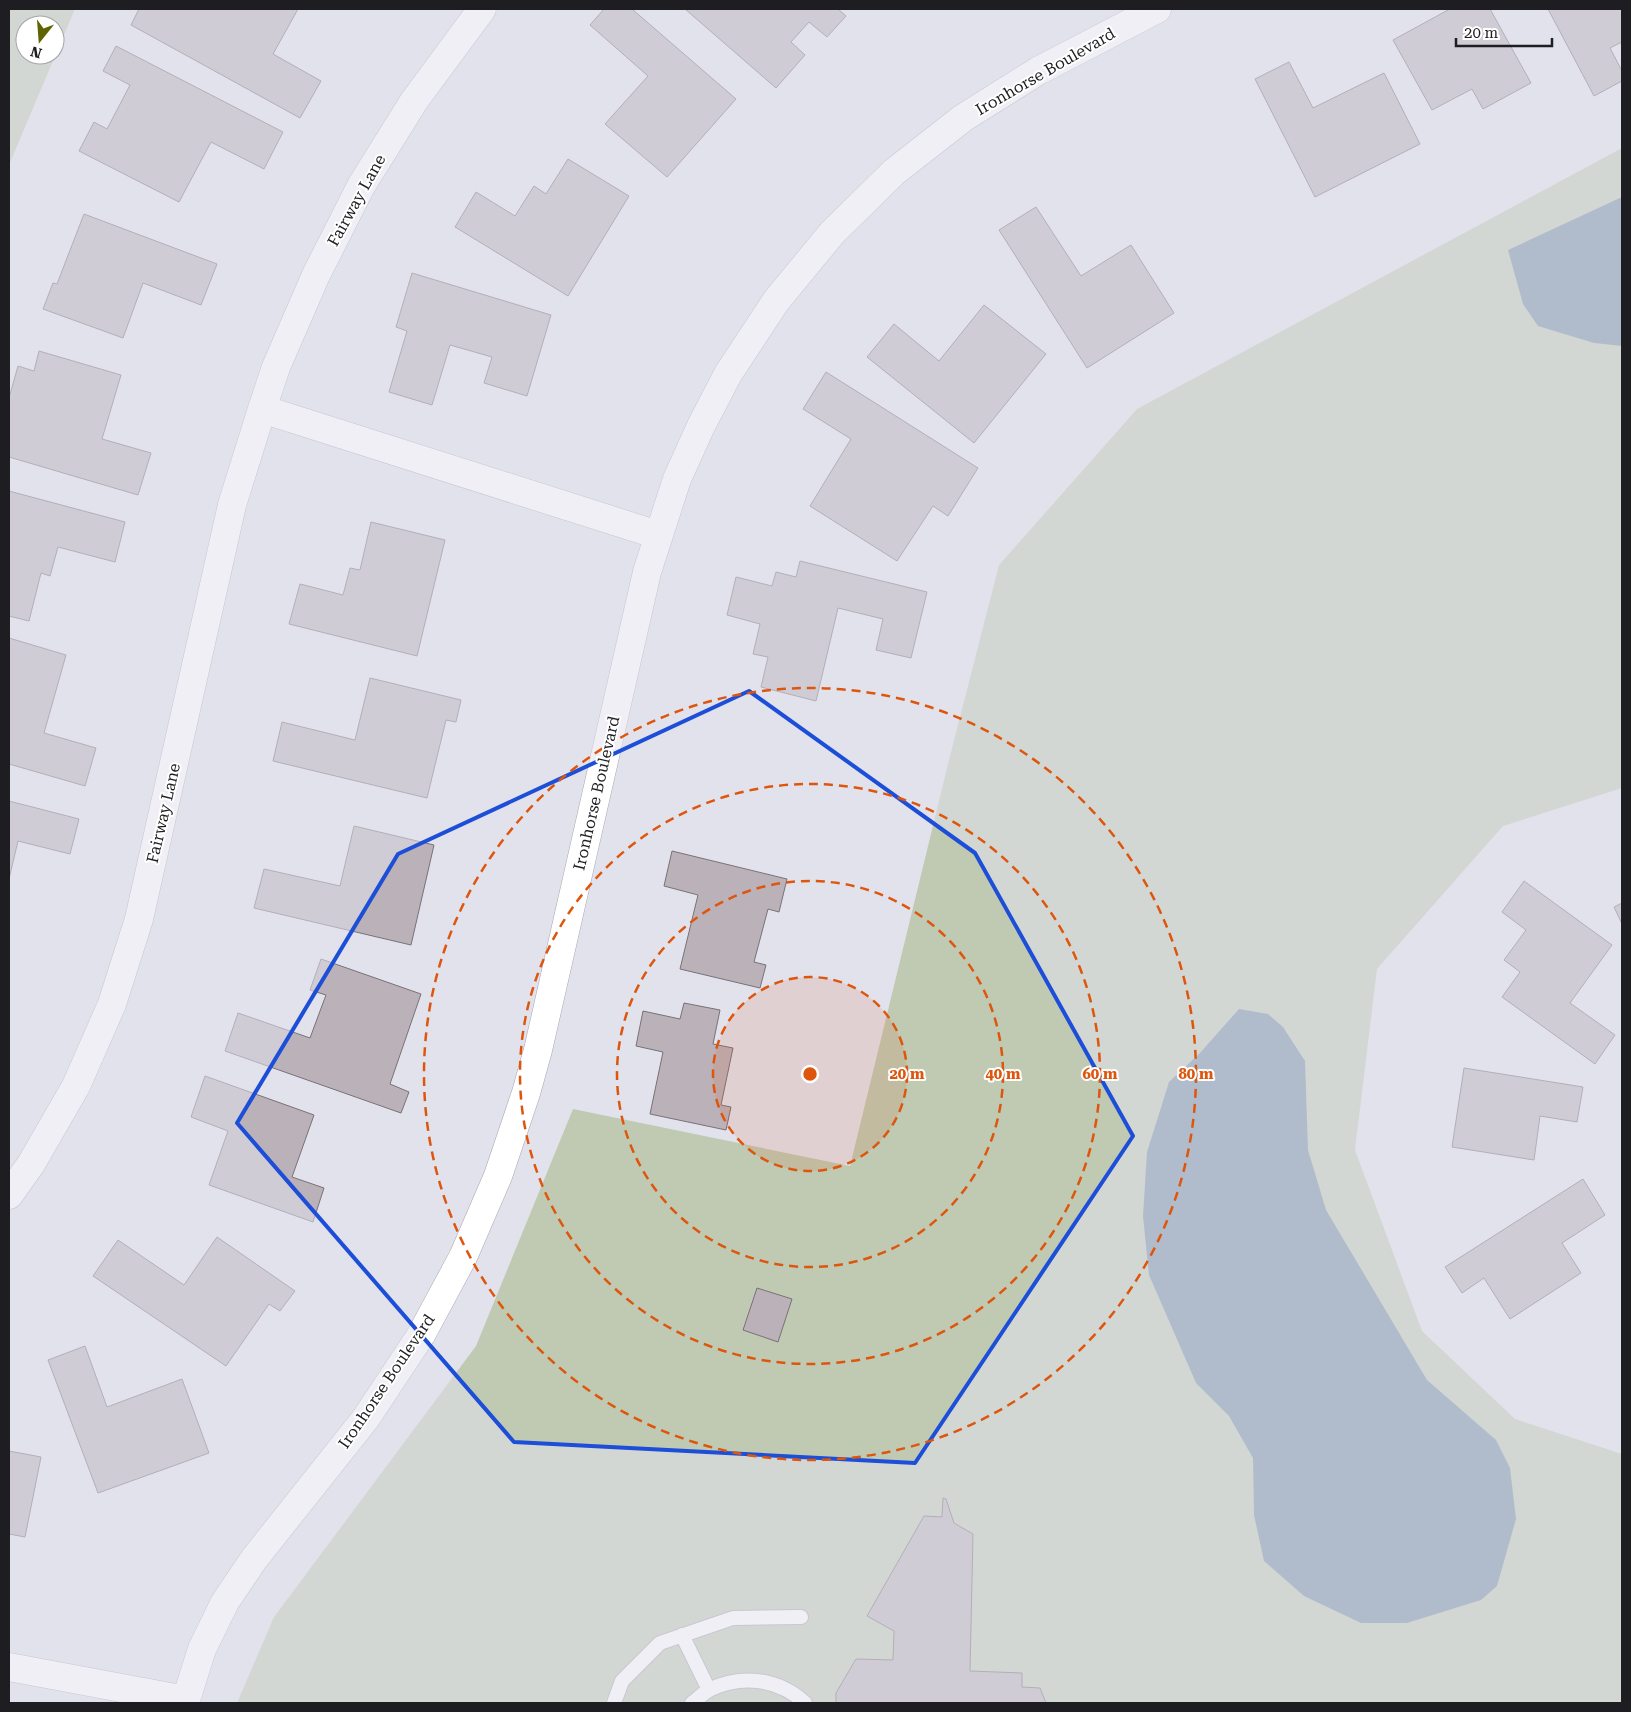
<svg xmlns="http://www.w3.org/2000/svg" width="1631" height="1712" font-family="'Roboto Serif',serif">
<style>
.green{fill:#c0cab3;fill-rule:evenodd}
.water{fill:#748fa4}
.building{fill:#bbb1b9;stroke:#797177}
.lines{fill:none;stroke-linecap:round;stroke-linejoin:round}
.service-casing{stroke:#a8a7b2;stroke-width:16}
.minor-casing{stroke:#a8a7b2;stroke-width:29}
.service{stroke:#fff;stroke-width:14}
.minor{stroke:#fff;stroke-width:28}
.marked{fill:none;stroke:#1d4ed8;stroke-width:4;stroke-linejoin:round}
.ring{fill:none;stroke:#de560d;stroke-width:2.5;stroke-dasharray:9 6}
.labels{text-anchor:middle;stroke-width:4;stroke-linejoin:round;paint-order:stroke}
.street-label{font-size:16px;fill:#1e1e22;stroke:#fff}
.centre{fill:#de560d;stroke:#fff;stroke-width:2.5}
.ring-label{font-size:15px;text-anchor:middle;font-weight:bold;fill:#de560d;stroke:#fff;stroke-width:4;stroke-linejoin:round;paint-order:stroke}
</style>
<rect width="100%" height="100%" fill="#e2e2ed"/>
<!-- green -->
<path class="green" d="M9,9H75L9,165ZM25,25H55V55H25Z
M1622,148V788L1503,826L1377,969L1355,1150L1422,1331L1515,1419L1622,1454V1703H237L274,1617L476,1346L573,1109L850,1166L950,756L999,565L1137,409Z"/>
<!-- water -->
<path class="water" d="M1622,197V346L1594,343L1538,326L1523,304L1508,250Z
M1239,1009L1268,1014L1283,1027L1305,1061L1308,1150L1326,1210L1427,1380L1496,1440L1510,1468L1516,1519L1497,1586L1481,1600L1407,1623H1361L1304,1596L1264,1561L1254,1515L1253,1458L1229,1416L1196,1383L1149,1275L1143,1216L1147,1152L1169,1082L1199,1054Z"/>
<!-- building -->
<path class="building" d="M139,9H298L273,54L321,81L300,118L131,25Z
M604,9H632L736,99L667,177L605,124L648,76L590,25Z
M685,9H838L846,16L827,37L809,22L791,42L805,55L776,88Z
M1447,9H1490L1531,83L1483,109L1472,89L1432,110L1393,40L1448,10Z
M1548,9H1622V42L1610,48L1622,71V81L1594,96Z
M116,46L283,132L264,169L211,142L179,202L79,151L94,122L107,129L130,85L103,71Z
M1289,62L1313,108L1384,73L1420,144L1315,197L1255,79Z
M568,159L629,196L568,296L455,227L476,192L515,216L534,186L546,194Z
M1036,207L1081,276L1131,245L1174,313L1087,368L999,230Z
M84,214L217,264L201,305L143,283L123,338L43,309L53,283L57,284Z
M412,273L551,315L527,396L484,383L492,357L450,345L432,405L389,392L407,331L396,327Z
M984,305L1046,354L974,443L867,357L894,324L939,361Z
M39,351L121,375L102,439L151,453L138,495L9,457V398L18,366L34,371Z
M826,372L978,468L948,516L933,506L897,561L810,506L851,439L803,409Z
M9,491L125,522L115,562L58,547L50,576L41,573L29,621L9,616Z
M371,522L445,540L417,656L289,624L300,584L343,595L350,568L360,570Z
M800,561L927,592L911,658L876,650L883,619L838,608L816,701L761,687L768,657L753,654L760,624L727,615L736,577L772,586L776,572L796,577Z
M9,638L66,655L44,733L96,748L85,786L9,764Z
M370,678L461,700L456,722L446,720L427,798L273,761L282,722L355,740Z
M9,801L79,819L70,854L18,841L9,879Z
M354,826L434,845L411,945L254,908L264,869L340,886Z
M672,851L787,879L779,912L768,909L754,962L766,965L760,988L680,969L698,895L664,886Z
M1524,881L1612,945L1570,1003L1615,1035L1595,1064L1502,997L1520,972L1504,960L1526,930L1502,912Z
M1622,903V924L1614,907Z
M321,959L421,994L390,1084L409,1092L401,1113L225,1051L238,1013L310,1038L326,995L310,990Z
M684,1003L720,1010L713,1044L733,1048L721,1105L731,1107L726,1130L650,1114L663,1052L636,1046L643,1011L680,1019Z
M1464,1068L1583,1087L1577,1122L1540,1116L1534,1160L1452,1147Z
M205,1076L314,1115L292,1177L324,1188L313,1222L209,1185L228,1131L191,1117Z
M1583,1179L1605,1215L1562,1243L1581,1273L1510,1319L1484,1278L1462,1293L1445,1267Z
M217,1237L295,1291L280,1311L269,1304L226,1366L93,1276L118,1240L184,1285Z
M757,1288L792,1299L778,1342L743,1330Z
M85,1346L107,1407L182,1379L209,1453L98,1493L48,1360Z
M9,1451L41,1457L25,1537L9,1534Z
M943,1498L946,1499L954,1523L973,1534L970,1671L1022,1673V1687L1040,1688L1046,1703H836V1693L856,1659L893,1660L894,1631L867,1616L924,1516L942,1517Z"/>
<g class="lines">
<!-- service casing -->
<g class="service-casing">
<path id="service" d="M682,1635L709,1690
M614,1703L622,1681L660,1643L733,1618L801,1617
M692,1703C698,1699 704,1692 711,1689C743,1674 779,1679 805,1703"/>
</g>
<!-- minor casing -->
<g class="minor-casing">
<path id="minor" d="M262,409L658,535
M9,1195L31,1164L76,1086L112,1004L139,919L232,505L262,409L276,367L316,275L361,186L414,101L482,9
M9,1667L186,1700
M185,1703L202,1649L225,1602L254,1559L366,1418L421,1335L463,1257L498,1176L526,1093L538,1050L647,572L677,479L701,426L728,374L776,301L832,233L894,172L963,118L1038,71L1157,9"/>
</g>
<!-- service -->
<use href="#service" class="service"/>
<!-- minor -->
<use href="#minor" class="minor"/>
</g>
<!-- marked area -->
<path d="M0 0H1631V1712H0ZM749,691L975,853L1133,1136L915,1463L514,1442L237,1123L398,854Z" fill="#e2e2ed" fill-opacity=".55" fill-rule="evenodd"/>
<path class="marked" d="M749,691L975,853L1133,1136L915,1463L514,1442L237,1123L398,854Z"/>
<!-- distance rings -->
<circle cx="810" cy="1074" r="97" fill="#de560d" fill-opacity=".12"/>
<g class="ring">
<circle cx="810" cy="1074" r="97"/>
<circle cx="810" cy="1074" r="193"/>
<circle cx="810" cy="1074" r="290"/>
<circle cx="810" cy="1074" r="386"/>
</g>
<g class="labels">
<!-- street labels -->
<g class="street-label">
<text transform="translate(1045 71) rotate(-30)" y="6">Ironhorse Boulevard</text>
<text transform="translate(356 200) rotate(-61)" y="6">Fairway Lane</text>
<text transform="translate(596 793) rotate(-77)" y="6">Ironhorse Boulevard</text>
<text transform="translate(163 813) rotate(-77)" y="6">Fairway Lane</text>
<text transform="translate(386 1381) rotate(-56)" y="6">Ironhorse Boulevard</text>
</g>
</g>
<circle cx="810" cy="1074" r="8" class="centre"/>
<g class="ring-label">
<text x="907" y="1079">20 m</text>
<text x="1003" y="1079">40 m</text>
<text x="1100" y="1079">60 m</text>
<text x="1196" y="1079">80 m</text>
</g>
<!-- border -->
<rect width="1631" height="1712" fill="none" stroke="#1e1e22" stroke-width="20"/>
<!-- north arrow -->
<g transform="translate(40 40) rotate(197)"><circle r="24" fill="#ffffff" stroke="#a5a5a7"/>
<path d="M0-4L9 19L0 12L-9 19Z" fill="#5e6401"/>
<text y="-8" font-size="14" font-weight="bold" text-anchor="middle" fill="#1e1e22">N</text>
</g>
<!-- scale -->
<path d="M1456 38v8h96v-8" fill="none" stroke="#1e1e22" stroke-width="2.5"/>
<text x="1464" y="38" font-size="15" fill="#1e1e22" stroke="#ffffff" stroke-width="4" paint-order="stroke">20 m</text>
</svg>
